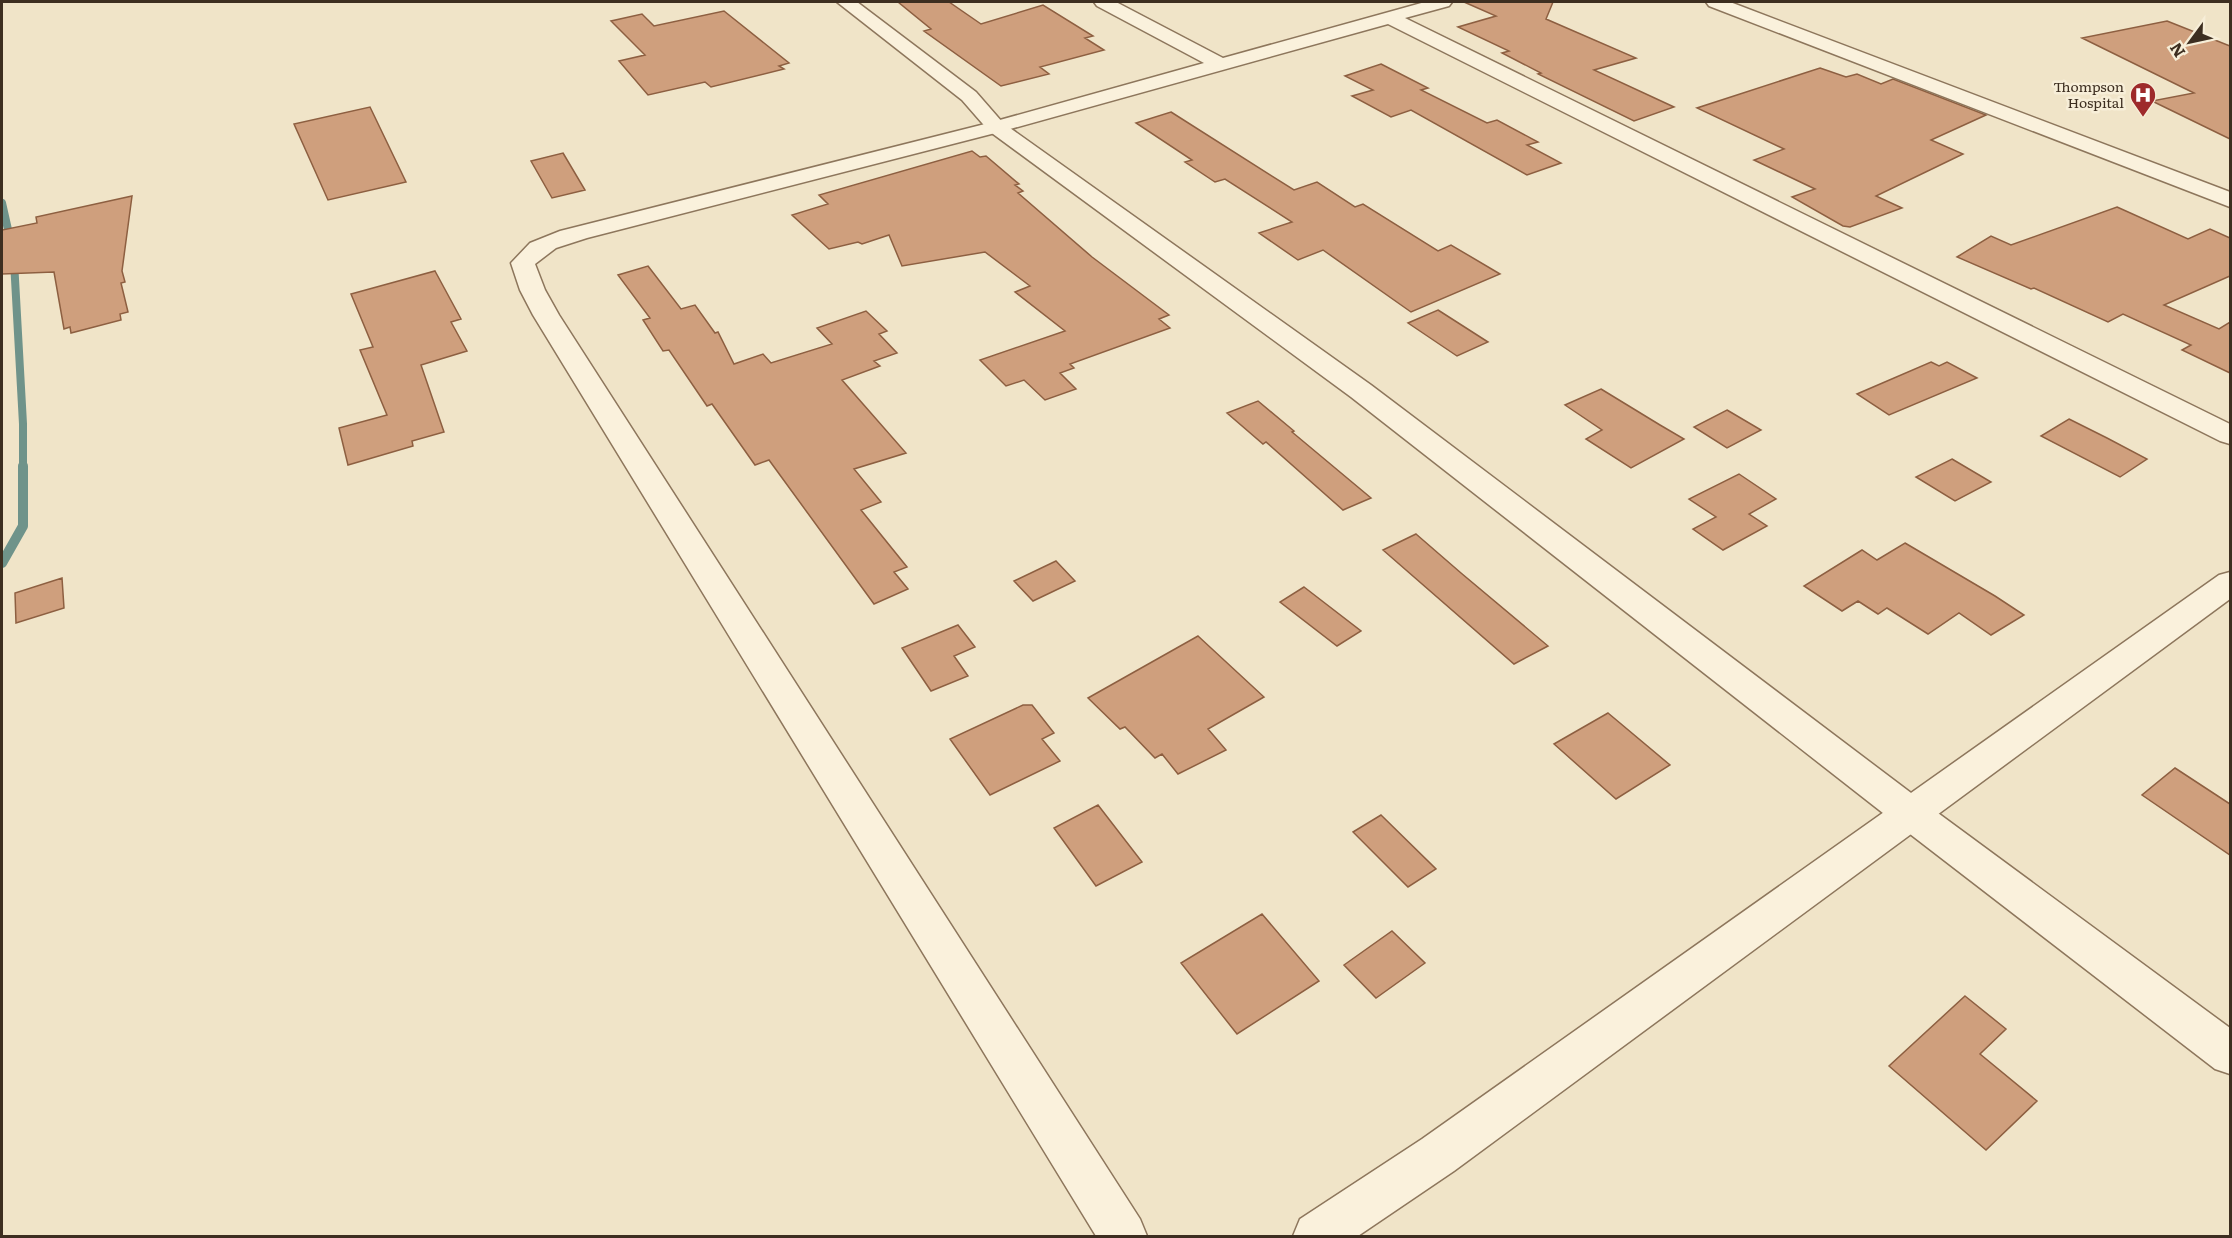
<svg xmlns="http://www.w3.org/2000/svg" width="2232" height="1238" font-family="Literata,serif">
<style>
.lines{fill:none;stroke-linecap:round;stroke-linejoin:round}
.stream-far2{stroke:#6f938a;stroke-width:6}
.stream-far1{stroke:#6f938a;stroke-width:8}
.stream{stroke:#6f938a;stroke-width:10}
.building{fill:#cf9f7d;stroke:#8d5f41;stroke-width:1.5}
.minor-casing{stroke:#8d765c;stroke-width:3}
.tertiary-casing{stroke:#8d765c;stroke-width:3}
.minor{fill:#faf1dc;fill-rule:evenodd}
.tertiary{fill:#faf1dc;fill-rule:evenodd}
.labels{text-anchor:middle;stroke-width:5;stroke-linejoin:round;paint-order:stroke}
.far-poi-label{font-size:14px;fill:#3d2e20;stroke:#f7eed8;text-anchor:end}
</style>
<rect width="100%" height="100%" fill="#f0e4c8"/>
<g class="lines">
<!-- stream-far2 -->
<path class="stream-far2" d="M2,202L3,205"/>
<!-- stream-far1 -->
<path class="stream-far1" d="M2,203L11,243
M14,261L23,424V467"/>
<!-- stream -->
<path class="stream" d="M2,563L23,526V466"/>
</g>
<!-- building -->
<path class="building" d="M898,2H949L981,24L1043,5L1093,36L1085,38L1104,50L1040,67L1049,74L1001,86L924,31L931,29Z
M1464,2H1553L1546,19L1636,58L1594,70L1674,107L1634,121L1538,74L1541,73L1502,53L1509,51L1458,27L1496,16Z
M724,11L789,63L779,66L784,69L711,87L705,82L648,95L619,61L645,55L611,21L642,14L654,26Z
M2167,21L2230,46V139L2152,101L2194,93L2082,38Z
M1381,64L1428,88L1421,90L1487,123L1497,120L1538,142L1527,145L1561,163L1527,175L1411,110L1391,117L1352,96L1373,90L1345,76Z
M1820,68L1846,77L1857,74L1881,84L1893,79L1986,115L1931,140L1963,154L1876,196L1902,208L1850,227L1843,226L1792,197L1815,189L1754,160L1784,149L1697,108Z
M370,107L406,182L328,200L294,124Z
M1171,112L1294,190L1317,182L1355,207L1363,204L1438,251L1451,245L1500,274L1411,312L1323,250L1298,260L1259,233L1292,222L1225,179L1215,182L1185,162L1192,160L1136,123Z
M972,151L980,157L986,156L1019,184L1015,185L1023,191L1018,193L1092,257L1169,315L1159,319L1170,328L1070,364L1074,368L1060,373L1076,389L1045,400L1024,380L1006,386L980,360L1065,331L1015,292L1030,286L985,252L902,266L889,235L862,244L858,242L829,249L792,215L828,204L819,195Z
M563,153L585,190L552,198L531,161Z
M132,196L122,271L125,282L121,283L128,312L120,314L121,320L71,333L70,327L64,329L54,272L2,274V230L37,223L36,217Z
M2117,207L2188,239L2210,229L2230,238V276L2164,305L2219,329L2230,322V373L2182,350L2191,345L2123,314L2108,322L2034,288L2031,289L1957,257L1991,236L2011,245Z
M648,266L681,309L695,305L715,333L718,332L734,364L763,354L771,363L832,344L817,328L866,311L887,331L879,334L897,353L874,361L880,366L842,380L906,453L854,469L881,502L861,510L907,567L894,572L908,589L874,604L769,460L755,465L712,404L707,406L669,350L663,351L643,320L650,318L618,275Z
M435,271L461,319L451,322L467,351L421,365L444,432L412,441L413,446L348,465L339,428L387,415L360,350L373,347L351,294Z
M1438,310L1488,342L1457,356L1408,323Z
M1931,362L1939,366L1947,362L1977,378L1889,415L1857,394Z
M1601,389L1660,425L1684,439L1631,468L1586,439L1602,430L1565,405Z
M1258,401L1294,431L1292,432L1371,498L1343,510L1266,442L1263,444L1227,413Z
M1727,410L1761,430L1727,448L1694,427Z
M2069,419L2107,438L2147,459L2120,477L2041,436Z
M1952,459L1991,482L1955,501L1916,477Z
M1739,474L1776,499L1749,514L1767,526L1723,550L1693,529L1716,517L1689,499Z
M1416,534L1461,573L1548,646L1514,664L1383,550Z
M1905,543L1995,596L2024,615L1991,635L1959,613L1928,634L1887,608L1878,614L1858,601L1842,611L1804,586L1862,550L1877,560Z
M1056,561L1075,581L1033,601L1014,581Z
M62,578L64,608L16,623L15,593Z
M1304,587L1361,631L1337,646L1280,602Z
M958,625L975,647L954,656L968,676L931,691L902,648Z
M1198,636L1264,697L1208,729L1226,750L1178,774L1162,754L1155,758L1125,727L1120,729L1088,698Z
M1023,705H1032L1054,733L1042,739L1060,761L990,795L950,739Z
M1608,713L1670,765L1616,799L1554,744Z
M2175,768L2230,804V855L2142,795Z
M1098,805L1142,862L1096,886L1054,828Z
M1381,815L1436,869L1408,887L1353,832Z
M1262,914L1319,981L1237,1034L1181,963Z
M1392,931L1425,963L1376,998L1344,965Z
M1965,996L2006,1029L1980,1054L2037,1101L1986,1150L1889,1066Z"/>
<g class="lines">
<!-- minor casing -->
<g class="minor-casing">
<path id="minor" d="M1094,2H1116L1223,58L1425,2H1452L1449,6L1405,18L2230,424V444L2220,441L1388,24L1003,131L587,238L556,248L535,264L545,290L559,315L1140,1219L1147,1236H1096L533,315L520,290L511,263L530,243L560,231L989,123L1204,63L1097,6Z
M1706,2H1730L2230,192V207L1709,6Z
M2230,572V599L1454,1171L1358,1236H1293L1300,1219L1422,1139L2219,575Z"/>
</g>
<!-- tertiary casing -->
<g class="tertiary-casing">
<path id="tertiary" d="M837,2H857L976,92L1003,123L1371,385L1923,802L2230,1028V1074L2215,1069L1897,824L1351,397L989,131L962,100Z"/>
</g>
<!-- minor -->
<use href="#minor" class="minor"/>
<!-- tertiary -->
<use href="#tertiary" class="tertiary"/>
</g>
<!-- icons -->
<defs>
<g id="hospital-pin" transform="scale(1.35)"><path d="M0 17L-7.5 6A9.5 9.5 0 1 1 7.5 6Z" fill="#9e2a2b" stroke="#f7eed8"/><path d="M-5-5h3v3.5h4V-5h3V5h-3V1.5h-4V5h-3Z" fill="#fff"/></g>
</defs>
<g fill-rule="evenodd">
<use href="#hospital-pin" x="2143" y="95"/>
</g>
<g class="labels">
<!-- far-poi labels -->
<g class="far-poi-label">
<text x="2124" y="92">Thompson<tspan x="2124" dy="16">Hospital</tspan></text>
</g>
</g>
<!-- border -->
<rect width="2232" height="1238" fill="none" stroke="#3d2e20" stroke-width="6"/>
<!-- north arrow -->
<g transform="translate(2190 42) rotate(237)" stroke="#f7eed8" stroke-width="4.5" paint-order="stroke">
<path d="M0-4.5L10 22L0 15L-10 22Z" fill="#3d2e20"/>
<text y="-9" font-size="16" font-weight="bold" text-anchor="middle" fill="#3d2e20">N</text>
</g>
</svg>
